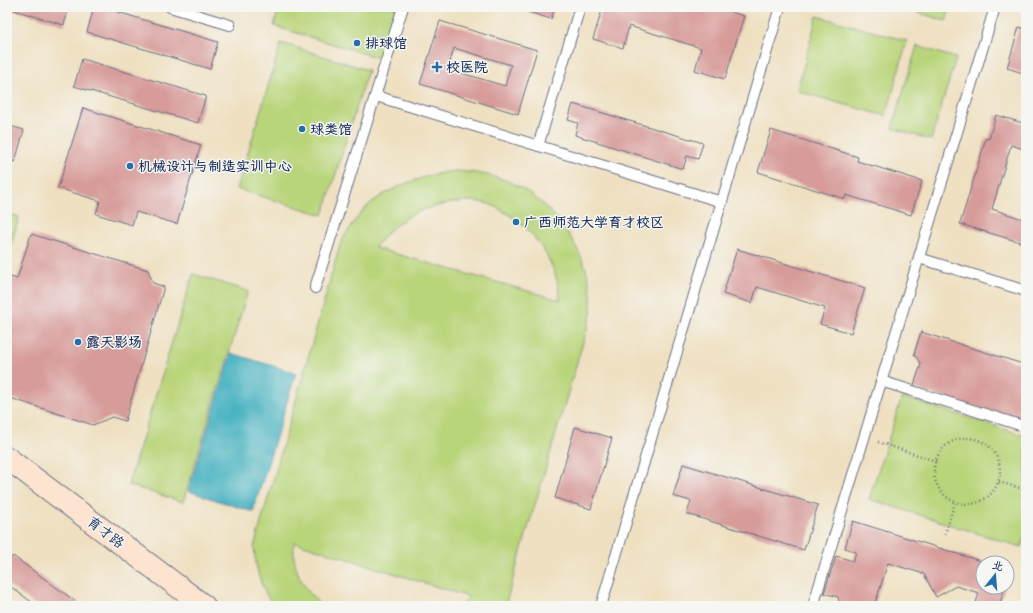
<svg xmlns="http://www.w3.org/2000/svg" width="1033" height="613" font-family="'Patrick Hand','LXGW WenKai TC',sans-serif">
<style>
.green{fill:#b9d57a;stroke:#6a826c;fill-rule:evenodd}
.water{fill:#42b0bf;stroke:#2e708e}
.building{fill:#d79b9a;fill-rule:evenodd}
.lines{fill:none;stroke-linecap:round;stroke-linejoin:round}
.lane-casing{stroke:#656d81;stroke-width:12}
.secondary-casing{stroke:#656d81;stroke-width:24}
.path{stroke:#656d81;stroke-width:2.5;stroke-dasharray:1 3;stroke-linecap:butt}
.lane{stroke:#fff;stroke-width:10}
.secondary{stroke:#fde4d1;stroke-width:22}
.poi-dot{fill:#1f6fb2;stroke:#f6f6f2;stroke-width:1.5}
.labels{text-anchor:middle;stroke-width:3;stroke-linejoin:round;paint-order:stroke}
.poi-label{font-size:14px;font-weight:bold;fill:#1b2f5e;stroke:#f6f6f2;text-anchor:start}
.street-label{font-size:14px;fill:#1b2f5e;stroke:#f6f6f2}
</style>
<rect width="100%" height="100%" fill="#f6f6f2"/>
<filter id="ink" filterUnits="userSpaceOnUse"><feTurbulence type="fractalNoise" baseFrequency=".025" numOctaves="2"/><feDisplacementMap in="SourceGraphic" scale="8" xChannelSelector="R" yChannelSelector="G"/><feConvolveMatrix kernelMatrix="1 2 1 2 8 2 1 2 1" color-interpolation-filters="sRGB"/></filter>
<filter id="wash" filterUnits="userSpaceOnUse"><feTurbulence type="fractalNoise" baseFrequency=".012" numOctaves="4" result="noise"/><feDisplacementMap in="SourceGraphic" scale="16" xChannelSelector="R" yChannelSelector="G"/><feGaussianBlur stdDeviation="0.9" result="paint"/><feColorMatrix in="noise" values="0 0 0 0 0 0 0 0 0 0 0 0 0 0 0 0 0 1.4 0 .05"/><feComposite in="paint" operator="in"/></filter>
<g filter="url(#wash)">
<rect width="100%" height="100%" fill="#efe0c1"/>
<!-- green -->
<path class="green" d="M279,7H398L382,59L274,26Z
M900,7H950L946,21Z
M817,16L907,41L886,116L797,91Z
M281,43L368,70L323,215L237,189Z
M917,46L956,58L931,140L892,128Z
M454,171C475,172 497,175 516,185C553,204 588,252 591,294C592,301 591,308 591,315L505,606H461L469,597L294,542C292,571 302,585 321,606H274C260,588 256,569 254,547L340,245C348,230 358,214 371,203C392,186 428,174 454,171ZM467,201C473,201 480,202 486,203C493,205 501,210 508,214C537,233 558,265 560,300L375,248C398,214 428,205 467,201Z
M7,213L19,217L7,258Z
M193,274L248,291L183,502L128,485Z
M902,397L1026,436V533L1021,547L869,499Z"/>
<!-- water -->
<path class="water" d="M231,353L296,373L253,512L188,491Z"/>
<g id="blocks">
<!-- building -->
<path class="building" d="M7,7H69L64,25L7,8Z
M94,7H101L218,42L210,69L87,32Z
M512,7H555L551,19Z
M603,7H715L744,16L725,79L695,70L701,48L629,26L623,48L593,39Z
M440,21L537,50L518,114L420,84ZM454,48L511,65L505,86L448,69Z
M1019,27L1026,29V74L1007,68Z
M82,59L206,96L198,123L74,86Z
M573,104L703,143L698,159L687,156L683,169L575,135L578,123L568,120Z
M83,108L201,145L177,224L136,212L132,225L96,214L100,201L58,188Z
M996,115L1026,124V150L1011,145L992,209L1026,220V244L960,224L986,138L989,139Z
M7,125L24,130L15,162L7,159Z
M771,130L858,157L857,161L922,181L911,215L846,195L845,199L758,172Z
M31,234L148,270L153,283L164,287L125,421L112,417L93,425L7,397V280L8,276L17,279Z
M737,249L865,288L851,333L820,324L825,308L757,287L752,303L723,294Z
M921,332L1026,365V423L913,388L921,364L914,354Z
M575,427L612,438L591,509L555,498Z
M683,464L818,505L804,550L687,514L691,501L673,496Z
M853,521L987,563H983V587H1005L999,606H975L979,593L956,586L936,597L924,574L888,563L875,604L876,606H840L838,597L824,593L836,556L853,561L856,552L845,548Z
M13,556L82,606H37L7,584V563Z"/>
</g>
</g>
<g filter="url(#ink)">
<use href="#blocks" fill-opacity="0" stroke="#656d81" stroke-width="1"/>
<g class="lines">
<!-- lane casing -->
<g class="lane-casing">
<path id="lane" d="M170,7L230,25
M376,96L722,202
M538,146L580,7
M919,258L1026,291
M315,288L403,7
M881,381L1026,427
M601,606L780,7
M813,606L995,7"/>
</g>
<!-- secondary casing -->
<g class="secondary-casing">
<path id="secondary" d="M7,458L204,606"/>
</g>
<!-- path -->
<path class="path" d="M934 471a33 33 0 1 1 66 0a33 33 0 1 1-66 0Z
M878,442L936,461
M999,482L1026,490
M945,534L955,502"/>
<!-- lane -->
<use href="#lane" class="lane"/>
<!-- secondary -->
<use href="#secondary" class="secondary"/>
</g>
</g>
<!-- markers -->
<g class="poi-dot">
<circle cx="357" cy="43" r="4"/>
<path d="M435 61h4v4h4v4h-4v4h-4v-4h-4v-4h4z"/>
<circle cx="302" cy="129" r="4"/>
<circle cx="130" cy="166" r="4"/>
<circle cx="516" cy="222" r="4"/>
<circle cx="78" cy="342" r="4"/>
</g>
<g class="labels">
<!-- poi labels -->
<g class="poi-label">
<text x="365" y="48">排球馆</text>
<text x="446" y="72">校医院</text>
<text x="310" y="134">球类馆</text>
<text x="138" y="171">机械设计与制造实训中心</text>
<text x="524" y="227">广西师范大学育才校区</text>
<text x="86" y="347">露天影场</text>
</g>
<!-- street labels -->
<g class="street-label">
<text transform="translate(106 532) rotate(37)" y="5">育才路</text>
</g>
</g>
<!-- margin -->
<rect width="1033" height="613" fill="none" stroke="#f6f6f2" stroke-width="24"/>
<!-- north arrow -->
<g transform="translate(995 575) rotate(17)"><circle r="19" fill="#f6f6f2" stroke="#9ea6b7"/>
<path d="M0-3L7 15L0 10L-7 15Z" fill="#1f6fb2"/>
<text y="-6" font-size="11" font-weight="bold" text-anchor="middle" fill="#1b2f5e">北</text>
</g>
</svg>
